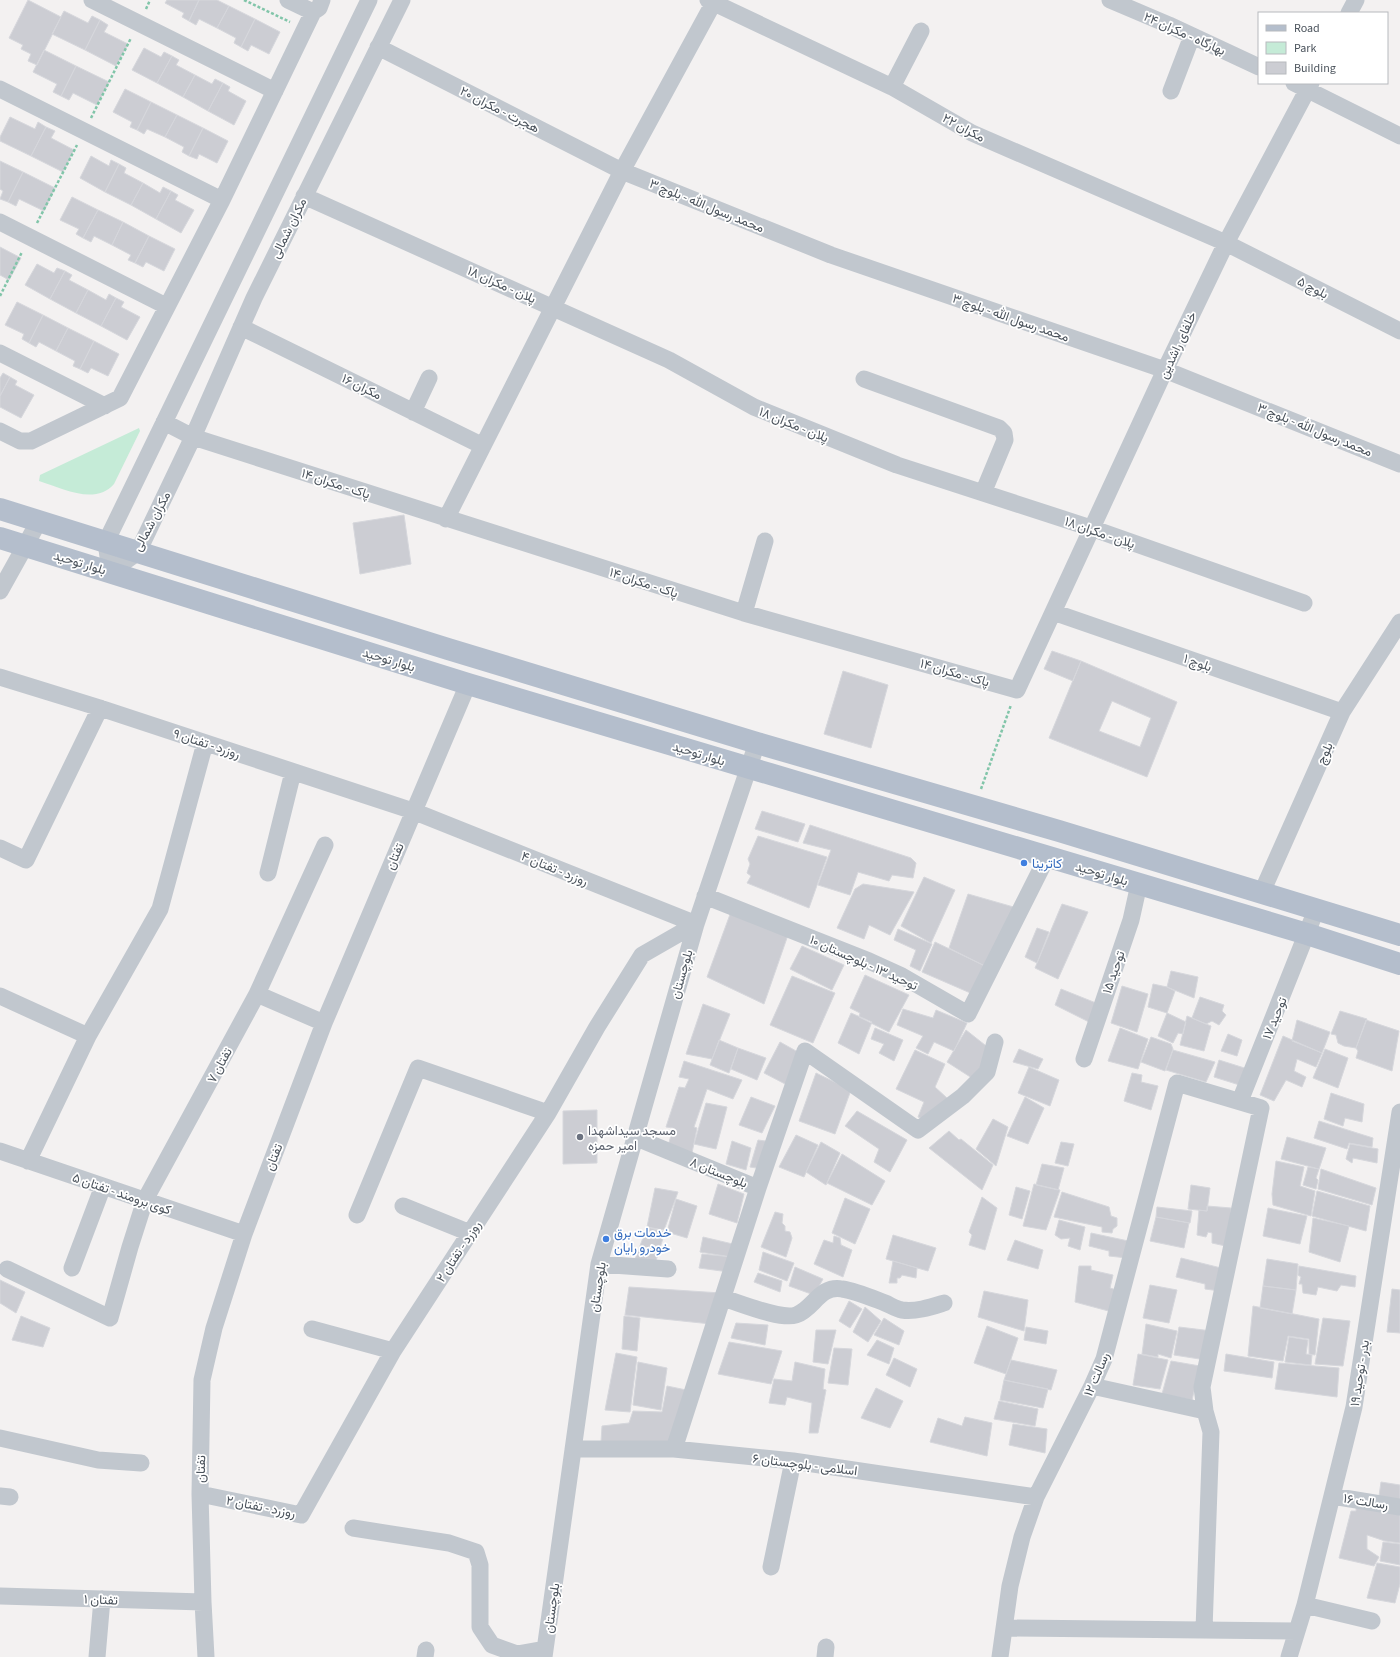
<svg xmlns="http://www.w3.org/2000/svg" width="1400" height="1657" font-family="'Source Sans 3',Vazirmatn,sans-serif">
<style>
.green{fill:#c5ebd7}
.building{fill:#cccdd3;stroke:#d6d7dc;fill-rule:evenodd}
.lines{fill:none;stroke-linecap:round;stroke-linejoin:round}
.path{stroke:#81c5a9;stroke-width:2.5;stroke-dasharray:3 2;stroke-linecap:butt}
.minor{stroke:#c1c7ce;stroke-width:17}
.major{stroke:#b4becc;stroke-width:22}
.shop-dot{fill:#3f7fe0;stroke:#fff;stroke-width:1.5}
.worship-dot{fill:#6b7280;stroke:#fff;stroke-width:1.5}
.labels{text-anchor:middle;stroke-width:3.5;stroke-linejoin:round;paint-order:stroke}
.street-label{font-size:13px;fill:#4b535c;stroke:#fff}
.shop-label{font-size:13px;fill:#366cbe;stroke:#fff;text-anchor:start}
.worship-label{font-size:13px;fill:#5b616d;stroke:#fff;text-anchor:start}
</style>
<rect width="100%" height="100%" fill="#f3f1f1"/>
<!-- green -->
<path class="green" d="M139,428L140,431L114,484C95,506 62,488 39,481L40,475Z"/>
<!-- building -->
<path class="building" d="M28,0L61,17L37,65L28,61L31,54L21,49L23,45L9,38Z
M167,0H199L189,21L182,17L184,13L165,3Z
M199,0H217L229,6L217,28L199,19L196,25L189,21Z
M229,6L255,19L241,47L234,43L236,38L217,28Z
M64,11L88,23L92,16L100,20L85,50L52,34Z
M255,19L280,32L269,54L251,45L248,51L241,47Z
M100,20L108,25L104,32L128,44L116,66L85,50Z
M144,48L161,57L164,52L172,56L157,83L132,70Z
M44,50L76,66L61,96L53,92L57,84L33,72Z
M172,56L179,60L176,65L195,75L183,97L157,83Z
M76,66L109,82L97,105L73,93L69,100L61,96Z
M195,75L212,84L215,79L223,83L208,111L183,97Z
M223,83L230,87L228,91L246,101L234,125L208,111Z
M125,89L151,102L137,130L130,127L132,122L113,112Z
M151,102L177,115L165,137L147,129L144,134L137,130Z
M177,115L203,128L189,156L182,152L184,147L165,137Z
M10,117L35,129L38,122L46,127L31,156L0,141V137Z
M46,127L55,131L51,138L74,150L63,172L31,156Z
M203,128L228,141L217,163L199,154L197,159L189,156Z
M91,156L109,166L111,160L119,164L105,192L80,178Z
M0,161L23,172L8,202L0,199L3,191L0,189Z
M119,164L126,168L124,173L143,183L131,205L105,192Z
M23,172L55,188L44,211L19,199L16,206L8,202Z
M143,183L160,193L163,187L171,191L156,219L131,205Z
M171,191L178,195L175,200L194,210L181,233L156,219Z
M72,197L98,210L83,238L76,234L79,229L60,220Z
M98,210L123,222L112,245L94,236L91,242L83,238Z
M123,222L149,236L135,263L128,260L131,255L112,245Z
M149,236L175,249L164,271L146,262L143,267L135,263Z
M0,247L21,258L9,280L0,275Z
M37,264L54,273L57,268L65,271L50,299L25,285Z
M65,271L72,275L69,280L88,290L76,313L50,299Z
M88,290L106,300L109,294L116,298L101,326L76,313Z
M116,298L124,302L121,307L140,317L127,340L101,326Z
M17,302L43,315L29,343L22,339L24,334L5,325Z
M43,315L68,328L56,351L39,342L36,347L29,343Z
M68,328L94,341L80,369L73,366L75,361L56,351Z
M94,341L119,354L108,376L91,368L88,373L80,369Z
M3,373L10,377L0,396V378Z
M10,377L17,381L15,385L34,395L21,418L0,407V396Z
M404,515L411,564L360,574L353,523Z
M1052,651L1081,661L1073,681L1044,669Z
M1081,661L1177,702L1147,777L1049,738ZM1112,701L1151,718L1140,747L1099,731Z
M843,671L888,685L871,748L824,734Z
M762,811L805,824L798,842L755,829Z
M810,825L911,858L916,863L913,878L892,875L889,881L858,872L850,895L818,885L831,850L803,843Z
M758,836L827,857L809,908L747,883L751,876L747,873L750,864L748,859Z
M924,877L955,890L931,943L901,926Z
M863,884L914,892L890,935L869,925L864,939L837,928L855,889Z
M968,894L1017,908L989,968L949,948Z
M1062,904L1088,912L1058,979L1035,968Z
M732,909L788,935L764,1004L707,977Z
M1037,928L1049,932L1037,963L1025,957Z
M898,929L932,944L920,971L910,966L916,950L894,940Z
M935,942L989,968L975,995L922,972Z
M802,946L844,965L832,990L790,969Z
M1171,971L1198,977L1194,998L1167,987Z
M865,975L909,995L889,1032L859,1017L860,1013L850,1008Z
M792,976L835,993L813,1043L770,1025Z
M1153,984L1167,987L1175,991L1167,1013L1148,1007Z
M1122,986L1148,994L1137,1032L1111,1023Z
M1061,989L1096,1003L1089,1022L1055,1005Z
M1200,997L1224,1005L1222,1011L1226,1015L1219,1025L1212,1021L1206,1024L1192,1018Z
M703,1004L730,1014L712,1059L686,1054Z
M903,1009L933,1018L936,1010L967,1023L954,1051L934,1042L928,1054L916,1048L923,1036L897,1025Z
M1340,1011L1367,1019L1356,1048L1344,1046L1338,1043L1336,1035L1331,1034Z
M851,1013L872,1022L859,1054L838,1043Z
M1167,1013L1186,1022L1183,1034L1178,1033L1173,1043L1158,1036Z
M1187,1016L1211,1026L1204,1051L1180,1045Z
M1297,1020L1330,1032L1322,1053L1292,1041Z
M1366,1020L1399,1031L1392,1071L1356,1058L1358,1051L1356,1048Z
M875,1028L903,1040L894,1061L879,1053L884,1044L871,1039Z
M1120,1028L1148,1039L1138,1069L1108,1061Z
M966,1030L990,1049L975,1080L947,1062Z
M1228,1034L1242,1040L1237,1056L1221,1051Z
M1283,1036L1322,1053L1316,1067L1297,1059L1294,1071L1306,1077L1302,1087L1286,1080L1274,1101L1260,1095Z
M1151,1037L1171,1044L1173,1049L1165,1071L1141,1062Z
M719,1040L738,1048L729,1073L710,1065Z
M780,1042L805,1056L789,1086L764,1073Z
M738,1048L766,1058L757,1080L731,1069Z
M1019,1049L1043,1059L1038,1069L1013,1062Z
M1325,1049L1348,1058L1338,1088L1313,1078Z
M915,1050L945,1064L935,1087L947,1098L931,1122L918,1117L924,1102L896,1089Z
M1173,1050L1215,1062L1206,1082L1166,1070Z
M1219,1060L1254,1071L1249,1088L1214,1077Z
M684,1061L742,1080L733,1099L707,1089L694,1127L697,1128L692,1153L668,1146L673,1128L666,1127L679,1087L685,1088L689,1079L679,1077Z
M1029,1067L1059,1080L1050,1106L1018,1093Z
M816,1073L851,1090L835,1134L799,1121Z
M1132,1073L1142,1075L1141,1082L1158,1086L1151,1110L1124,1101Z
M1331,1093L1364,1104L1362,1122L1345,1118L1343,1126L1324,1119Z
M751,1097L775,1106L762,1133L739,1125Z
M1025,1097L1044,1108L1028,1144L1007,1136Z
M706,1103L727,1107L716,1149L694,1144Z
M597,1110V1163L563,1164V1111Z
M857,1111L907,1140L890,1172L874,1162L879,1149L845,1126Z
M993,1119L1008,1127L996,1166L976,1149Z
M1319,1121L1373,1138L1372,1147L1349,1143L1347,1149L1314,1138Z
M949,1131L959,1140L961,1139L993,1165L982,1190L929,1148Z
M796,1135L818,1145L804,1177L779,1167Z
M1287,1137L1326,1148L1319,1169L1281,1159Z
M758,1140L773,1142L763,1169L750,1167Z
M732,1141L751,1148L746,1170L726,1164Z
M821,1142L840,1153L826,1185L806,1172Z
M1061,1142L1074,1144L1068,1166L1055,1163Z
M1350,1144L1378,1149L1377,1163L1353,1158L1352,1163L1346,1159Z
M842,1154L885,1181L872,1205L827,1183Z
M1276,1161L1304,1167L1300,1186L1315,1191L1311,1216L1273,1205L1272,1194Z
M1042,1164L1064,1168L1058,1190L1036,1185Z
M1308,1167L1319,1169L1316,1178L1318,1180L1316,1189L1303,1185Z
M1321,1169L1376,1188L1372,1205L1318,1189Z
M718,1184L744,1194L737,1223L709,1214Z
M1034,1184L1060,1190L1046,1230L1023,1226Z
M1191,1185L1210,1188L1207,1211L1188,1209Z
M1016,1187L1030,1191L1022,1219L1009,1215Z
M655,1188L678,1192L664,1230L647,1227Z
M1317,1191L1370,1206L1366,1231L1312,1216Z
M1062,1192L1109,1207L1111,1216L1117,1218V1226L1113,1229L1112,1233L1102,1232V1227L1054,1217Z
M982,1197L997,1208L985,1250L969,1245L972,1235L969,1232Z
M845,1198L870,1209L855,1244L832,1233Z
M676,1199L697,1206L687,1238L667,1232Z
M1207,1206L1231,1208L1230,1247L1212,1243V1233L1208,1232L1206,1237L1197,1235L1199,1210L1207,1211Z
M1157,1207L1192,1211L1190,1223L1156,1217Z
M1268,1208L1307,1216L1300,1244L1263,1236Z
M775,1212L783,1214L782,1223L785,1226V1231L790,1232L792,1238L786,1257L761,1247Z
M1156,1217L1189,1223L1184,1248L1150,1241Z
M1313,1218L1349,1226L1340,1262L1309,1252Z
M1059,1220L1085,1227L1080,1250L1068,1246L1070,1238L1061,1239L1055,1235Z
M647,1227L665,1232L654,1267L634,1262Z
M1091,1233L1133,1242L1127,1258L1109,1256V1251L1089,1246Z
M893,1235L936,1248L928,1271L886,1259Z
M834,1236L840,1238L841,1245L852,1250L843,1277L814,1264L824,1240L833,1243Z
M703,1237L737,1245L732,1257L700,1252Z
M1015,1240L1043,1250L1038,1269L1007,1260Z
M763,1252L794,1263L787,1281L759,1270Z
M702,1254L732,1257L729,1272L699,1268Z
M1181,1258L1221,1268L1220,1291L1205,1289V1284L1176,1277Z
M1267,1259L1298,1264L1296,1290L1263,1286Z
M893,1261L917,1268L916,1278L902,1275L900,1278H897V1283H889Z
M1079,1266H1091V1270L1113,1275L1110,1288L1120,1291L1116,1313L1075,1302Z
M1299,1266L1356,1276L1355,1287L1341,1285L1337,1291L1318,1287L1316,1295L1303,1293L1302,1284H1299L1301,1277L1298,1275Z
M795,1267L823,1279L814,1295L789,1286Z
M758,1273L782,1281L780,1292L754,1282Z
M0,1280L25,1292L16,1313L0,1303Z
M1150,1285L1177,1290L1169,1323L1143,1318Z
M1263,1286L1296,1290L1292,1314L1260,1308Z
M629,1287L721,1293L711,1324L625,1315Z
M1392,1289L1400,1290V1333L1387,1332Z
M984,1291L1028,1300L1024,1331L978,1317Z
M849,1301L862,1309L850,1328L839,1321Z
M1253,1306L1319,1319L1315,1355L1309,1354V1339L1288,1336L1283,1361L1248,1356Z
M865,1307L881,1321L868,1342L853,1332Z
M21,1316L50,1328L43,1347L12,1340Z
M624,1316L640,1318L637,1351L622,1349Z
M884,1318L904,1331L899,1345L874,1335Z
M1323,1318L1350,1321L1343,1366L1315,1364Z
M736,1323L768,1325L765,1345L731,1338Z
M1146,1324L1177,1331L1171,1358L1158,1354V1357L1142,1354Z
M987,1326L1018,1338L1006,1374L974,1363Z
M1026,1327L1048,1331L1046,1344L1024,1340Z
M1179,1327L1212,1331L1206,1360L1174,1355Z
M816,1330H836L828,1364L813,1362Z
M1289,1337L1308,1340L1306,1354L1312,1355L1311,1365L1285,1362Z
M877,1340L894,1348L889,1364L867,1355Z
M729,1342L782,1351L771,1384L718,1374Z
M834,1348L852,1349L848,1385L828,1383Z
M616,1353L637,1357L630,1412L605,1410Z
M1138,1354L1168,1360L1160,1389L1133,1385Z
M1226,1354L1274,1362L1272,1378L1224,1371Z
M894,1358L917,1369L910,1387L886,1375Z
M1011,1360L1057,1370L1051,1390L1004,1380Z
M1171,1361L1200,1366L1192,1400L1162,1394Z
M638,1362L667,1368L661,1410L633,1405Z
M795,1362L825,1369L823,1389L826,1390L818,1433H809L812,1403L787,1397L785,1405L769,1403L774,1379L792,1381Z
M1279,1363L1339,1368L1337,1397L1275,1389Z
M1004,1380L1048,1389L1043,1408L1000,1400Z
M667,1386L691,1391L674,1442H601L602,1426L629,1423L633,1411L662,1412Z
M876,1388L903,1401L890,1428L861,1418Z
M999,1401L1038,1409L1035,1426L994,1419Z
M965,1417L992,1423L987,1456L930,1442L938,1418L962,1426Z
M1013,1424L1047,1429L1045,1453L1009,1445Z
M1381,1482L1400,1485V1500L1379,1496Z
M1356,1506L1400,1514V1543L1385,1541L1367,1535V1549L1379,1557L1374,1566L1339,1558L1351,1511H1356Z
M1383,1542L1400,1544V1565L1380,1561Z
M1377,1563L1400,1567V1584L1395,1603L1367,1598Z"/>
<g class="lines">
<!-- path -->
<path class="path" d="M244,0L290,22
M146,9L150,0
M91,118L131,38
M37,223L77,145
M0,296L22,252
M981,789L1011,705"/>
<!-- minor -->
<path class="minor" d="M92,0L275,91
M288,0L313,12
M369,0L106,542L110,572L138,552L193,437L254,298L402,0
M708,0L892,87L972,133L1226,243L1400,331
M1110,0L1169,25L1259,67
M1349,13L1356,0
M378,47L622,171L831,255L1165,370L1400,464
M1294,83L1400,136
M892,87L921,31
M0,89L222,200
M1171,91L1192,36
M304,196L669,360L754,407L897,465L1091,528L1304,603
M0,222L166,306
M241,327L483,446
M0,353L105,406
M864,379L999,428L1004,433L1005,440L983,493
M413,412L429,378
M164,422L193,437L744,613L1017,690L1165,370L1226,243L1311,83
M0,431L20,441H31L120,398L222,200L313,12L319,8L322,0
M446,519L622,171L714,2
M0,591L39,521
M1053,612L1342,712
M744,613L765,541
M0,677L100,708L413,811L696,924
M0,848L26,860L100,708
M268,873L293,772
M1262,892L1342,712L1400,622
M705,896L869,961L902,976L968,1014L1047,857
M257,994L325,845
M0,996L88,1036L28,1161
M88,1036L160,909L205,743
M1084,1059L1131,920L1139,884
M1240,1101L1316,910
M634,1137L758,1188
M0,1151L244,1234
M403,1206L470,1233
M357,1215L418,1068L548,1113
M599,1264L668,1269
M72,1268L103,1186
M7,1269L110,1318L130,1247L145,1200L257,994L324,1023
M723,1298C740,1303 780,1320 796,1315C814,1309 819,1285 842,1289C856,1291 872,1298 885,1303C890,1305 896,1309 902,1310C916,1312 931,1307 944,1303
M312,1329L393,1351
M1092,1386L1205,1411
M0,1438L98,1460L141,1463
M573,1449H674L793,1461L1036,1497
M674,1449L758,1188L805,1051L918,1130L963,1096L987,1072L995,1042
M200,1494L301,1515L393,1351L548,1113L597,1027L642,955L696,924
M0,1496L10,1497
M1332,1496L1400,1507
M353,1528L449,1543L476,1552L480,1565V1627L492,1645L517,1654L545,1649
M771,1567L793,1461
M0,1596L203,1602
M1305,1605L1372,1621
M1005,1628L1297,1631
M97,1657L102,1599
M206,1657L203,1602L200,1494L202,1380L214,1328L244,1234L324,1023L468,684
M425,1657L426,1650
M544,1657L599,1264L696,924L757,743
M825,1657L826,1647
M1000,1657L1010,1586L1022,1537L1036,1497L1092,1386L1104,1359L1177,1083L1261,1108L1202,1387L1205,1411L1211,1432L1204,1630
M1289,1657L1305,1605L1354,1407L1400,1112"/>
<!-- major -->
<path class="major" d="M0,509L448,649L757,743L1059,831L1400,935
M0,538L468,684L1307,934L1400,964"/>
</g>
<!-- markers -->
<g class="shop-dot">
<circle cx="1024" cy="863" r="4"/>
<circle cx="606" cy="1239" r="4"/>
</g>
<circle class="worship-dot" cx="580" cy="1137" r="4"/>
<g class="labels">
<!-- street labels -->
<g class="street-label">
<text transform="translate(1185 33) rotate(24)" y="5">بهارگاه - مکران ۲۴</text>
<text transform="translate(500 109) rotate(27)" y="5">هجرت - مکران ۲۰</text>
<text transform="translate(964 127) rotate(28)" y="5">مکران ۲۲</text>
<text transform="translate(707 205) rotate(22)" y="5">محمد رسول الله - بلوچ ۳</text>
<text transform="translate(288 228) rotate(-64)" y="5">مکران شمالی</text>
<text transform="translate(502 284) rotate(24)" y="5">پلان - مکران ۱۸</text>
<text transform="translate(1313 287) rotate(27)" y="5">بلوچ ۵</text>
<text transform="translate(1011 317) rotate(19)" y="5">محمد رسول الله - بلوچ ۳</text>
<text transform="translate(1177 345) rotate(-65)" y="5">خلفای راشدین</text>
<text transform="translate(362 386) rotate(26)" y="5">مکران ۱۶</text>
<text transform="translate(794 424) rotate(22)" y="5">پلان - مکران ۱۸</text>
<text transform="translate(1315 429) rotate(22)" y="5">محمد رسول الله - بلوچ ۳</text>
<text transform="translate(336 483) rotate(18)" y="5">پاک - مکران ۱۴</text>
<text transform="translate(151 521) rotate(-62)" y="5">مکران شمالی</text>
<text transform="translate(1100 532) rotate(19)" y="5">پلان - مکران ۱۸</text>
<text transform="translate(80 562) rotate(17)" y="5">بلوار توحید</text>
<text transform="translate(644 582) rotate(18)" y="5">پاک - مکران ۱۴</text>
<text transform="translate(389 659) rotate(17)" y="5">بلوار توحید</text>
<text transform="translate(1198 662) rotate(19)" y="5">بلوچ ۱</text>
<text transform="translate(955 672) rotate(16)" y="5">پاک - مکران ۱۴</text>
<text transform="translate(207 743) rotate(18)" y="5">روزرد - تفتان ۹</text>
<text transform="translate(699 753) rotate(17)" y="5">بلوار توحید</text>
<text transform="translate(1324 753) rotate(-66)" y="5">بلوچ</text>
<text transform="translate(394 856) rotate(-67)" y="5">تفتان</text>
<text transform="translate(555 868) rotate(22)" y="5">روزرد - تفتان ۴</text>
<text transform="translate(1102 873) rotate(17)" y="5">بلوار توحید</text>
<text transform="translate(864 962) rotate(24)" y="5">توحید ۱۳ - بلوچستان ۱۰</text>
<text transform="translate(1113 972) rotate(-71)" y="5">توحید ۱۵</text>
<text transform="translate(681 974) rotate(-74)" y="5">بلوچستان</text>
<text transform="translate(1274 1018) rotate(-68)" y="5">توحید ۱۷</text>
<text transform="translate(219 1065) rotate(-62)" y="5">تفتان ۷</text>
<text transform="translate(273 1157) rotate(-69)" y="5">تفتان</text>
<text transform="translate(719 1172) rotate(22)" y="5">بلوچستان ۸</text>
<text transform="translate(122 1193) rotate(19)" y="5">کوی برومند - تفتان ۵</text>
<text transform="translate(458 1251) rotate(-57)" y="5">روزرد - تفتان ۲</text>
<text transform="translate(597 1287) rotate(-81)" y="5">بلوچستان</text>
<text transform="translate(1359 1373) rotate(-81)" y="5">بدر - توحید ۱۹</text>
<text transform="translate(1096 1374) rotate(-67)" y="5">رسالت ۱۲</text>
<text transform="translate(805 1464) rotate(7)" y="5">اسلامی - بلوچستان ۶</text>
<text transform="translate(200 1469) rotate(-89)" y="5">تفتان</text>
<text transform="translate(1366 1501) rotate(9)" y="5">رسالت ۱۶</text>
<text transform="translate(261 1506) rotate(11)" y="5">روزرد - تفتان ۲</text>
<text transform="translate(101 1599) rotate(2)" y="5">تفتان ۱</text>
<text transform="translate(551 1608) rotate(-82)" y="5">بلوچستان</text>
</g>
<!-- shop labels -->
<g class="shop-label">
<text x="1032" y="868">کاترینا</text>
<text x="614" y="1237">خدمات برق<tspan x="614" dy="15">خودرو رایان</tspan></text>
</g>
<!-- worship labels -->
<g class="worship-label">
<text x="588" y="1135">مسجد سیداشهدا<tspan x="588" dy="15">امیر حمزه</tspan></text>
</g>
</g>
<!-- legend -->
<rect x="1258" y="12" width="130" height="72" fill="#ffffff" stroke="#b7babe"/>
<rect x="1266" y="25" width="20" height="6" fill="#b4becc" stroke="#b7babe"/>
<text x="1294" y="32" font-size="12" fill="#4b535c">Road</text>
<rect x="1266" y="42" width="20" height="12" fill="#c5ebd7" stroke="#b7babe"/>
<text x="1294" y="52" font-size="12" fill="#4b535c">Park</text>
<rect x="1266" y="62" width="20" height="12" fill="#cccdd3" stroke="#b7babe"/>
<text x="1294" y="72" font-size="12" fill="#4b535c">Building</text>
</svg>
